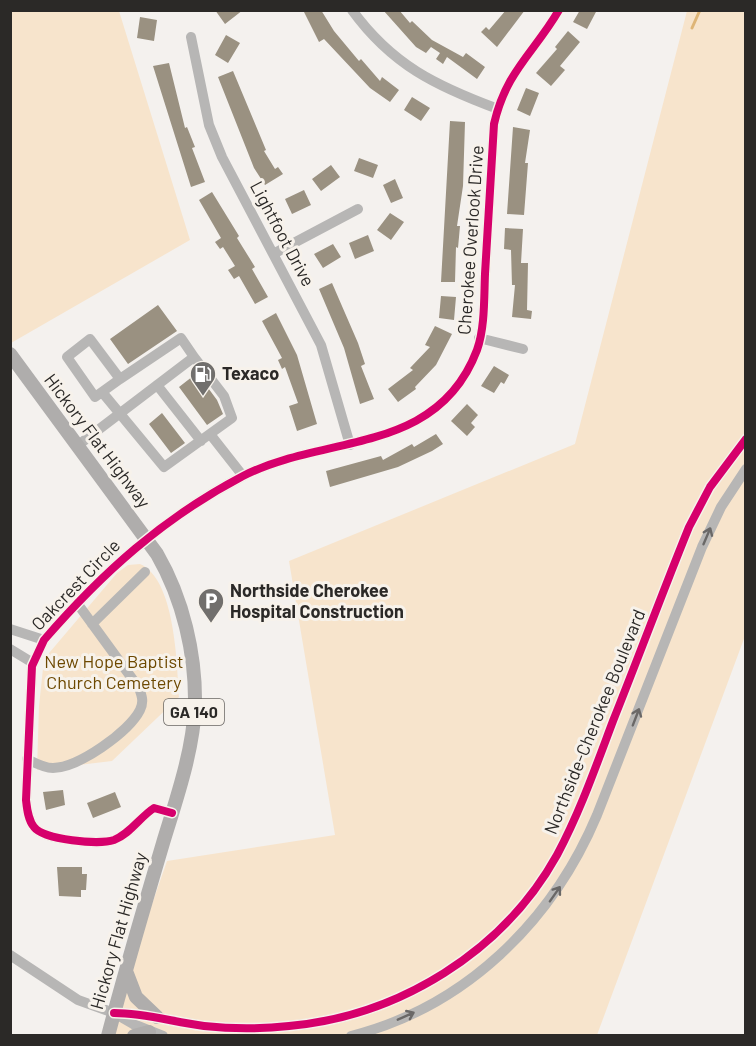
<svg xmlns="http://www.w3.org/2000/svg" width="756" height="1046" font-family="Barlow,sans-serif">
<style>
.green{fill:#f7e4cc}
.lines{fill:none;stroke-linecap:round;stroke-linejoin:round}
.stream{stroke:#deb577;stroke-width:3}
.building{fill:#9a9181}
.minor{stroke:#b7b6b5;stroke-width:10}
.major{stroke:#afadac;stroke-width:14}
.cycleway-casing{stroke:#f7f2eb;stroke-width:11}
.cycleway{stroke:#d6006c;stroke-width:8}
.oneway{stroke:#6a6867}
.labels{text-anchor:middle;stroke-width:6;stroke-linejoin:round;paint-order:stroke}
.shield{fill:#f7f2eb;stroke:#686562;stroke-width:1.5}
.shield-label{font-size:16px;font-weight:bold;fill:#2b2927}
.street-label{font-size:18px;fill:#2b2927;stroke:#f7f2eb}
.poi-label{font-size:18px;font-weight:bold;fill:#2b2927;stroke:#f7f2eb;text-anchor:start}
.park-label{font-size:18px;fill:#6d4800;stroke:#f7f2eb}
</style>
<rect width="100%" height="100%" fill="#f4f1ee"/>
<!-- green -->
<path class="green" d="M11,10L119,11L190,240L11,343Z
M687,11H745V636L597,1035L109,1036L114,1013L167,861L335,835L289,561L575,444Z
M140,564C175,579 177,663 179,697L112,761L37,770L39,706L44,659L117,573L128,565Z"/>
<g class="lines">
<!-- stream -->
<path class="stream" d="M692,28L700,10"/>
</g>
<!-- building -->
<path class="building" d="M215,10H243L225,24Z
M303,10H321L334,31L359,61L361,59L380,81L382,77L399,90L390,102L370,88L324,39L319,42Z
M383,10H399L410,23L412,21L432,40L463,57L466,53L485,67L477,79L447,57L443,64L436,59L440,53L431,47L426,53L416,47Z
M506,10H525L497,47L481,32L486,27L489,30Z
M580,10H597L587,29L573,22Z
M140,17L157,20L154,41L137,38Z
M568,31L580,42L560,66L565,70L551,86L536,73L557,49L555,47Z
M226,35L240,43L228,63L215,55Z
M169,63L185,128L187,127L195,147L192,148L205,182L191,187L153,66Z
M233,71L266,150L264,151L275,169L278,167L283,174L265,185L254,168L218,77Z
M526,88L539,93L530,116L517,110Z
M412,97L430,108L421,121L404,110Z
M450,121L465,122L463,186L457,226H460L458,248L456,247L455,282H441Z
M513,127L530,130L525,163H528L524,215L507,214Z
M359,158L378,165L373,178L354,171Z
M331,165L340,177L321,191L312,179Z
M395,179L403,198L391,203L383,185Z
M304,190L311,205L292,214L285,199Z
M212,192L239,236L237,238L255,267L252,269L268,297L255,304L239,276L234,279L228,270L235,266L223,247L220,249L215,242L221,238L199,200Z
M390,213L404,222L391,240L377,230Z
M505,228L523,229L521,263H528L527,310L532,311L531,319L512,317L515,285H512L511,250L504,249Z
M368,235L374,251L355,259L349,243Z
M333,244L341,257L323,268L314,254Z
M332,283L358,343L365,364L361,366L374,399L360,404L344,348L319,289Z
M441,296L456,297L454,320L439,318Z
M158,305L177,331L128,364L110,339Z
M276,313L297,355L317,424L297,431L289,406L298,403L285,367L282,369L278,360L282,358L262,321Z
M435,326L452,334L436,365L415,387L416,389L398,402L388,389L413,370L410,368L430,347L425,345Z
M494,366L509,375L504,384L501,382L494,393L481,386Z
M197,373L217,400L223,414L207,425L179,387Z
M467,404L478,415L471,423L475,427L467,436L451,421Z
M162,413L185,443L171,453L149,424Z
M436,434L443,444L432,451L398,467L330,487L326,471L381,456L383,460L412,444L414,447Z
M63,790L65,805L46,810L43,792Z
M115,792L121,807L93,818L87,803Z
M57,867H82V874H87L86,890H81V897L59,896Z"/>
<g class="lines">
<!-- minor -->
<path class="minor" d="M352,10C392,65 436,86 498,109
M191,37L209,125L222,157L321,345L350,445
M275,253L358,209
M479,338L523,349
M120,379L95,397L67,357L90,339L120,379L181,338L194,357
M157,385L201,441
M210,434L243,476
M77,446L194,357L224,396L232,418L164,467L102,392
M92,624L145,572
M10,629L44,640
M10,649L33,663
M27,759C35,763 44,768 53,768C78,768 129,732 140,710C144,702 142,696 139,688L77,603
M172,813L154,808C140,817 130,834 114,840C99,845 44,840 34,827C28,820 27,809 26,800L32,666L44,640C102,573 163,518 243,476C324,434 437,456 477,350C485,328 484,298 485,274C488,224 491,174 494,124C506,71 534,53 559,10
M10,955L78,1000L114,1013L133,1024L163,1036
M114,1013C145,1013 173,1022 204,1026C232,1029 261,1029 289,1026C399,1016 503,952 557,855C580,812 596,766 613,721C639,656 663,591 689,527L710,487L746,439
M351,1036C465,1007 552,922 597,815L702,547L721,507L746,469"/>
<!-- major -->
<path class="major" d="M10,354L157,554C183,599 196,654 195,706C193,752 176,800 163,843C144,907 125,971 108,1036
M126,971L136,997L157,1017
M134,1036L149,1032"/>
<!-- cycleway casing -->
<g class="cycleway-casing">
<path id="cycleway" d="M172,813L154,808C140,817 130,834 114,840C99,845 44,840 34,827C28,820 27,809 26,800L32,666L44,640C102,573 163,518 243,476C324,434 437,456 477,350C485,328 484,298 485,274C488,224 491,174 494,124C506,71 534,53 559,10
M114,1013C145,1013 173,1022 204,1026C232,1029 261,1029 289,1026C399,1016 503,952 557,855C580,812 596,766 613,721C639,656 663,591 689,527L710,487L746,439"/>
</g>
<!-- cycleway -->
<use href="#cycleway" class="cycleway"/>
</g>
<!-- one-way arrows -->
<defs><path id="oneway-shaft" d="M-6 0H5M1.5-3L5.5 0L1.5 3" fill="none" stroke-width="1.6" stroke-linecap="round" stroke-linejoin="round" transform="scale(1.5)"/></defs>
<g class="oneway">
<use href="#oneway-shaft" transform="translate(707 536) rotate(-67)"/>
<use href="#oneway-shaft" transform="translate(636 717) rotate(-69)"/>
<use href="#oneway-shaft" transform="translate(555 894) rotate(-55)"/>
<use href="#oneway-shaft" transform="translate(406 1016) rotate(-24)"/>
</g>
<!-- icons -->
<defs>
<g id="fuel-pin" transform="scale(1.35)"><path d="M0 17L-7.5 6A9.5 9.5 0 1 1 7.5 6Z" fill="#716f6d" stroke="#f7f2eb"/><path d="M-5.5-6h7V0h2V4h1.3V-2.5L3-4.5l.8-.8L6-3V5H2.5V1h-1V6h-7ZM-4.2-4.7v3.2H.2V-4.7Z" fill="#fff"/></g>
<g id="parking-pin" transform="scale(1.35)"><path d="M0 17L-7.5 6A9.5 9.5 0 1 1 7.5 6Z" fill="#716f6d" stroke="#f7f2eb"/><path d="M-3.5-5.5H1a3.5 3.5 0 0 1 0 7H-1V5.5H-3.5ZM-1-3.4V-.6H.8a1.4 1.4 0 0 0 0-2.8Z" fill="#fff"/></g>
</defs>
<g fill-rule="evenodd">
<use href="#fuel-pin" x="203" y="374"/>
<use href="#parking-pin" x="211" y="601"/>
</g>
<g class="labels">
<!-- shield labels -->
<rect class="shield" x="164" y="699" width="60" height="26" rx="4.5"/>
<g class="shield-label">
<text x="194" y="718">GA 140</text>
</g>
<!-- street labels -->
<g class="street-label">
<text transform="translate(282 234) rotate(62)" y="6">Lightfoot Drive</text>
<text transform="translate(471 240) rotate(-86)" y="6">Cherokee Overlook Drive</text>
<text transform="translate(97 441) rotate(53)" y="6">Hickory Flat Highway</text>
<text transform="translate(76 585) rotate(-46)" y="6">Oakcrest Circle</text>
<text transform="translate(595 722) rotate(-68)" y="6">Northside-Cherokee Boulevard</text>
<text transform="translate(119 931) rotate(-74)" y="6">Hickory Flat Highway</text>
</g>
<!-- poi labels -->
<g class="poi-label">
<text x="222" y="380">Texaco</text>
<text x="230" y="597">Northside Cherokee<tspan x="230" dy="21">Hospital Construction</tspan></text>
</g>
<!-- park labels -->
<g class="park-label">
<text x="114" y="668">New Hope Baptist<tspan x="114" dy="21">Church Cemetery</tspan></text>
</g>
</g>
<!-- border -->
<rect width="756" height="1046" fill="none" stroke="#2b2927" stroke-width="24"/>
</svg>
